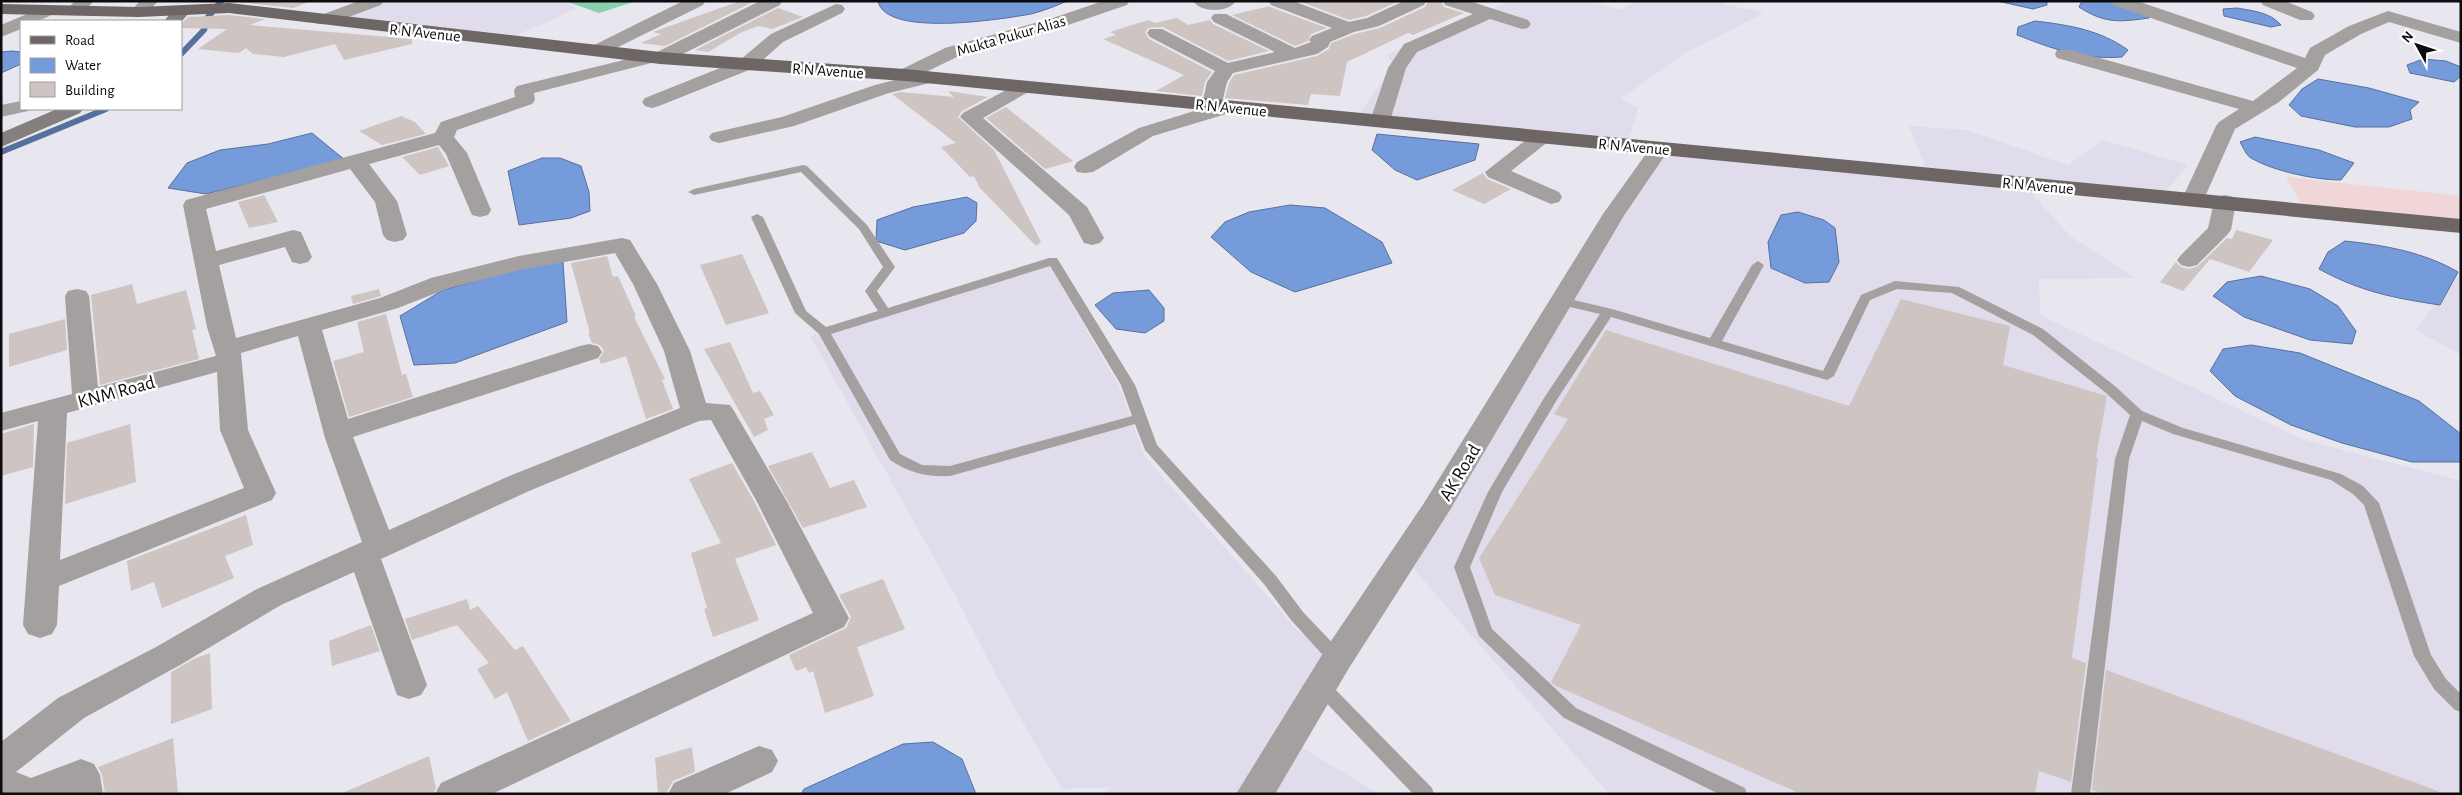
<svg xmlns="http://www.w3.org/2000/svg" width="2462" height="795" font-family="'Alegreya Sans',sans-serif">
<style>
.commercial{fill:#f0d6d7}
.built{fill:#e0dcec}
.green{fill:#88d0ad}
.water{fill:#759bdb;stroke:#56709e}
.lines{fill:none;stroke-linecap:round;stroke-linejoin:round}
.stream{stroke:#56709e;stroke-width:6}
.building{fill:#cec4c1}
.lane{fill:#a4a09f;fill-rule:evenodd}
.street{fill:#a4a09f;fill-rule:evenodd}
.secondary{fill:#847e7d;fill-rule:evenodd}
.primary{fill:#6d6664;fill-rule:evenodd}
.labels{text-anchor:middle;stroke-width:5;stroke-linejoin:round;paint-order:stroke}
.far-street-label{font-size:16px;fill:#0c0b0e;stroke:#fff}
.street-label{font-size:19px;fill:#0c0b0e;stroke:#fff}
</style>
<rect width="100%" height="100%" fill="#e8e6ee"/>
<!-- commercial -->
<path class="commercial" d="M2286,177L2461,196V222L2301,204Z"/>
<!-- built -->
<path class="built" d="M384,1H559L578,8L517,35L343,17Z
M1510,1H1588L1621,10L1635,1H1726L1723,4L1764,13L1687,52L1620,99L1638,108L1629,138L1359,114L1394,64L1386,55Z
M1909,126L1966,130L2068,165L2103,140L2188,165L2165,192L1926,167Z
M1651,149L2026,187L2070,236L2135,278L2039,279L2040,315L2304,440L2461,481V794H1609L1413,568L1625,215Z
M1049,265L1120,388L1145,457L1299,632L1330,644L1276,732L1379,794H1103L1112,787L1062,789L999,681L956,597L810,336Z
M2461,269V355L2416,330Z"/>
<!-- green -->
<path class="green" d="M565,1H636L599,13Z"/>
<!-- water -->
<path class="water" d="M878,1H1067C1056,6 1043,11 1031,14C1003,19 885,38 878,1Z
M1997,1H2047V5L2033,9Z
M2082,1H2111L2151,14L2149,18C2120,22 2105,24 2079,7Z
M2237,8C2253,11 2270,12 2281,25L2271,27L2224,16L2223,9Z
M2035,21C2069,25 2100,30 2128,50L2122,57C2083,60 2053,49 2017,35L2018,27Z
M12,51L21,52V64L1,73V52Z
M2423,59L2446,61L2461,67V76L2454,82L2410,73L2407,65Z
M2318,79L2369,88L2419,102L2410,110L2412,119L2389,127H2355L2301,116L2289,105L2302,89Z
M312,133L345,160L206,194L168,188L187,163L220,150L268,144Z
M1377,134L1479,144L1475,160L1417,180L1395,170L1372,150Z
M2255,137L2319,150L2354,163L2341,180C2315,180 2273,171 2251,158C2246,155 2243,147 2240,142Z
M542,158H560L581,166L589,192L590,211L571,218L519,225L508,171Z
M967,197L977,203L976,221L964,233L905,250L876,241L877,220L913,207Z
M1290,205L1325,208L1382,242L1392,263L1295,292L1251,272L1211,237L1225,222L1249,212Z
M1798,212L1824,220L1835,228L1839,262L1829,282L1805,283L1771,268L1768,242L1781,215Z
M2345,241C2383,245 2424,252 2458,272L2440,305C2394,298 2361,292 2319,269L2328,252Z
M545,261L563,262L567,322L455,363L414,365L400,316L443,290Z
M2261,276L2310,289L2338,306L2356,331L2352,344L2310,340L2244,317L2213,296L2227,282Z
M1149,290L1164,308V321L1145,333L1116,329L1095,305L1113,293Z
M2251,345L2300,353L2419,401L2461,434V462H2412L2342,443L2291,425L2235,396L2210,371L2223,349Z
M933,742L962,759L976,794H801L804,789L903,744Z"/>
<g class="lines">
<!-- stream -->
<path class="stream" d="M181,54L204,30L208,17L221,1
M1,152L106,109"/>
</g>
<!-- building -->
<path class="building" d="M230,1H306V3L293,8Z
M740,1H755L665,46L641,43L661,34L653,32Z
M1299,1H1399L1366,16L1349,20Z
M1428,1H1441L1444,7L1464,13L1413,35L1408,33L1347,62L1340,96L1311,94L1308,105L1225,98L1229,83L1234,75L1317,56L1329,49L1331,43L1355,34L1380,28L1425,7Z
M1270,6V7L1327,28L1311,34L1308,41L1295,46L1232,15Z
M778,8L803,17L772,29L758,26L740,33L708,52L695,50Z
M229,15L265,19L249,25L412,39V44L344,60L335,44L284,57L253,54L246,48L239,53L198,49L227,29L181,28V24L188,17Z
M1177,18L1188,25L1210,20L1213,24L1269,51L1228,61L1163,27L1148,28L1145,33L1149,39L1212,72L1205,82L1202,96L1156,91L1184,75L1103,39L1116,35L1110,32L1148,20L1155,23Z
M948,91L988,97L962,111L958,117L994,150L1041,242L1036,246L980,188L974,176L970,177L941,147L956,143L892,94L901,92L954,97Z
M1006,107L1073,161L1045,169L986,118Z
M401,116L415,122L426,134L382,145L359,131Z
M438,147L449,166L420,175L402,157Z
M1483,173L1487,179L1511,189L1484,204L1452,190Z
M264,195L278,222L249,228L238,202Z
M2236,230L2273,240L2249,272L2210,259L2183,291L2160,282L2176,262L2181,267L2189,269L2198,266L2227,238L2232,239Z
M742,254L769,313L726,325L700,265Z
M607,256L613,277L618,276L636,316L634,317L665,379L662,380L673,409L646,419L626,356L601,364L599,359L604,351L600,345L592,343L588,333H590L571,263Z
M132,284L137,304L186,290L196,329L192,330L199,359L100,385L91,295Z
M379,289L381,296L353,304L351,296Z
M1901,299L2010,326L2003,365L2107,396L2096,457L2098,458L2072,658L2086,663L2071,782L2039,771L2035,794H1801L1556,686L1551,682L1581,625L1495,595L1479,558L1568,419L1554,414L1606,330L1849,406Z
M386,314L402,375L406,374L413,397L349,417L333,361L364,352L357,322Z
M65,319L67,350L9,367V334Z
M730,342L753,393L760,391L774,415L764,419L768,430L754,437L704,349Z
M34,424L33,467L1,476V434Z
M130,424L136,482L65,504L67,443Z
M812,452L830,488L854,480L867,507L803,528L768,466Z
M732,463L754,501L776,545L735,559L759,620L713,637L704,609L707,608L691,553L721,543L689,479Z
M246,515L253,545L225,556L234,578L162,608L154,582L131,591L127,561Z
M883,579L905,629L857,647L874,696L825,713L813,671L809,673L806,667L796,671L789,655L846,628L851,617L839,595Z
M467,599L470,610L478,606L515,650L523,646L571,721L528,741L507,692L495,699L477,669L489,663L457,625L412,640L405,619Z
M371,625L380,651L332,666L329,641Z
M210,653L212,709L171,724V672L196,658Z
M2106,670L2438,791V794H2104L2092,790Z
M173,738L178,794H105L102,775L98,767Z
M692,747L695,772L673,781L666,794H658L655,758Z
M429,756L436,788L433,794H340Z"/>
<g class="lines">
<!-- lane -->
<path class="lane" d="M803,165L807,166L867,225L895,267L877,291L888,308L1049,258H1057L1135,385L1157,445L1276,576L1303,612L1343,654L1346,659L1343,664L1337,666L1331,664L1291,620L1264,584L1145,450L1135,424L950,476C927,477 909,473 890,460L819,334L795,313L751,217L757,214L763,217L806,311L826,327L878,311L865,291L883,267L859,229L801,172L694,195L688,192L694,189ZM1050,266L1121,385L1132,416L950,466L922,465L900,454L831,334Z
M1758,261L1764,265L1722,341L1823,371L1861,295L1895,281L1959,287L2043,329L2116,387L2142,411L2183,428L2341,474L2363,486L2379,503L2431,655L2446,679L2461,694V712L2455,710L2434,689L2414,656L2364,505L2353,494L2331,480L2173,434L2142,421L2129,459L2090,794H2071L2115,459L2130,415L2106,393L2033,335L1952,293L1897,289L1870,300L1834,376L1827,380L1611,317L1558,398L1502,492L1470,567L1492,629L1576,708L1745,788L1747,794H1719L1564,718L1479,636L1454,567L1488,492L1544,398L1600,314L1557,304L1555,301L1561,297L1612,309L1710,338L1752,265Z
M1321,679L1327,681L1432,788L1434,794H1413L1315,691L1312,686L1315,681Z"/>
<!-- street -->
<path class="street" d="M75,1H94L80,15H68L65,11Z
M140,1H158L145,16H133L130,12Z
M359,1H383L381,5L330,24H318L315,20L318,16Z
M683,1H705L703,5L602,55H590L587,51L590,47Z
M760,1H782L780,5L667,62H655L534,93L535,100L532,104L457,130L454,137L467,153L491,210L488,215L480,217L472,215L446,154L439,145L369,164L397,201L407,235L403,240L395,242L387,240L383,235L375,202L350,169L206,209L216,251L293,230L301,232L312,257L308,262L300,264L292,262L285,247L219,265L236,338L380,298L431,278L519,256L622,238L630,240L657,284L690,351L706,403L730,405L734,411L786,500L849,618L844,627L492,794H435L441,783L813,613L756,500L711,420L699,421L529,491L381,559L427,685L421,695L409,699L397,695L354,572L281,605L180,665L84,718L16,772L31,778L81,759L94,764L100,775L103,794H1V742L58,698L156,647L257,589L362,542L325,438L298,336L241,353L248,430L276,493L272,500L59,586L57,625L52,634L40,638L28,634L23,625L38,421L1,431V413L72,394L65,296L68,291L77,289L86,291L89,296L98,387L216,356L207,327L183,205L186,200L435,133L441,122L515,97L514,90L517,86L657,52ZM615,253L633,284L664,351L680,408L507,477L389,530L353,437L598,358L602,352L598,346L589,344L580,346L348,419L322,330L398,308L449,288L520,270ZM217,372L220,430L244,488L60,560L67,413Z
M1103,1H1129L1127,5L1065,26L959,56L924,73L934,74L937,78L934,82L889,93L794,126L719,143L712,141L709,137L712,133L782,117L875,85L899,79L896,75L898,71L945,48L1053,18Z
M1193,1H1236C1228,13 1201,13 1193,1Z
M1269,1H1293L1349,22L1367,18L1404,1H1426L1424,5L1379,26L1354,32L1330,42L1328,47L1317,54L1233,73L1227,82L1222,103H1236L1239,107L1236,111L1153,136L1093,172L1085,173L1077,172L1074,167L1077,162L1139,128L1204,108L1202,105L1207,82L1215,71L1150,37L1147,33L1150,29H1162L1228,63L1275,52L1214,22L1211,18L1214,14H1226L1295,48L1311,42L1309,40L1312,36L1332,28L1271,5Z
M1443,1H1469L1528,20L1531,24L1528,28L1522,29L1490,19L1417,52L1406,68L1390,121L1387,125L1380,127L1373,125L1370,121L1388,68L1404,44L1473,14L1445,5Z
M2111,1H2137L2305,58L2310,48L2349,26L2388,11L2461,32V43L2389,22L2361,34L2325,55L2318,70L2279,102L2235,129L2204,199L2201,204L2193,206L2185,204L2182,199L2216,126L2219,122L2239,109L2057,58L2055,54L2057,50H2071L2253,101L2297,68L2113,5Z
M2261,1H2285L2312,12L2315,16L2312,20H2300L2263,5Z
M836,4L842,5L845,9L842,13L783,42L754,68L659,106L652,108L645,106L642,102L645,98L740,60L771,34Z
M46,6L52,7L55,11C47,21 33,21 21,21V29L1,37V25Z
M1023,81L1030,83L1033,87L1030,91L983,118L1087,207L1104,238L1100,243L1092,245L1084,243L1069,215L960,117L963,113Z
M21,101V109H30L28,111L1,117V105Z
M1542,131L1549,133L1552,137L1549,141L1511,171L1559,192L1562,197L1559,202L1551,204L1488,177L1485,172L1535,133Z
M1660,142L1667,144L1670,148L1625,214L1450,510L1349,668L1275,794H1236L1325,650L1424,503L1603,214L1653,144Z
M2225,195L2233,197L2236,202L2231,230L2227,235L2197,265L2189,267L2181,265L2177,260L2181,255L2208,228L2214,202L2217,197Z
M759,746L772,750L778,761L772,772L725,794H668L674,783Z"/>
<!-- secondary -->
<path class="secondary" d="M181,7L187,8L190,12L181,22L164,21L175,8Z
M57,109H83L80,113L1,147V133Z"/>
<!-- primary -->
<path class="primary" d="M229,3L660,52L905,69L2461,219V233L905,81L660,64L229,13L139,17L1,14V4L139,7Z"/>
</g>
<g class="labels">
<!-- far-street labels -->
<g class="far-street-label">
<text transform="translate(425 32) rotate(6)" y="6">R N Avenue</text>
<text transform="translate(1011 35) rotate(-16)" y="6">Mukta Pukur Alias</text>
<text transform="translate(828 70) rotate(4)" y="6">R N Avenue</text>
<text transform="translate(1231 107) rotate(6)" y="6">R N Avenue</text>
<text transform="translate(1634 146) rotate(5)" y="6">R N Avenue</text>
<text transform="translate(2038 185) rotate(5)" y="6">R N Avenue</text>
</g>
<!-- street labels -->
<g class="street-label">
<text transform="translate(116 391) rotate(-15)" y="7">KNM Road</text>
<text transform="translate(1459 472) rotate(-59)" y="7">AK Road</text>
</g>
</g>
<!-- border -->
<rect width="2462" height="795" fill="none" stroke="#0c0b0e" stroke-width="5"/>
<!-- legend -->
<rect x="20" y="20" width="162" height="90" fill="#ffffff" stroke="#9e9d9f"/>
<rect x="30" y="36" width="25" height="8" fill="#6d6664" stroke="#9e9d9f"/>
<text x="65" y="45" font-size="15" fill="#0c0b0e">Road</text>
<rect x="30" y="58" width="25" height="15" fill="#759bdb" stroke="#9e9d9f"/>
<text x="65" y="70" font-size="15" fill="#0c0b0e">Water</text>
<rect x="30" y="82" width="25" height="15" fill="#cec4c1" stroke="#9e9d9f"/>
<text x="65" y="95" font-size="15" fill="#0c0b0e">Building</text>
<!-- north arrow -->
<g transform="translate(2417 45) rotate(310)" stroke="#ffffff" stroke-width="4" paint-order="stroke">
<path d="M0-4L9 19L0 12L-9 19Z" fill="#0c0b0e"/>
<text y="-8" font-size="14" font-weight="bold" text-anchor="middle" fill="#0c0b0e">N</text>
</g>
</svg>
